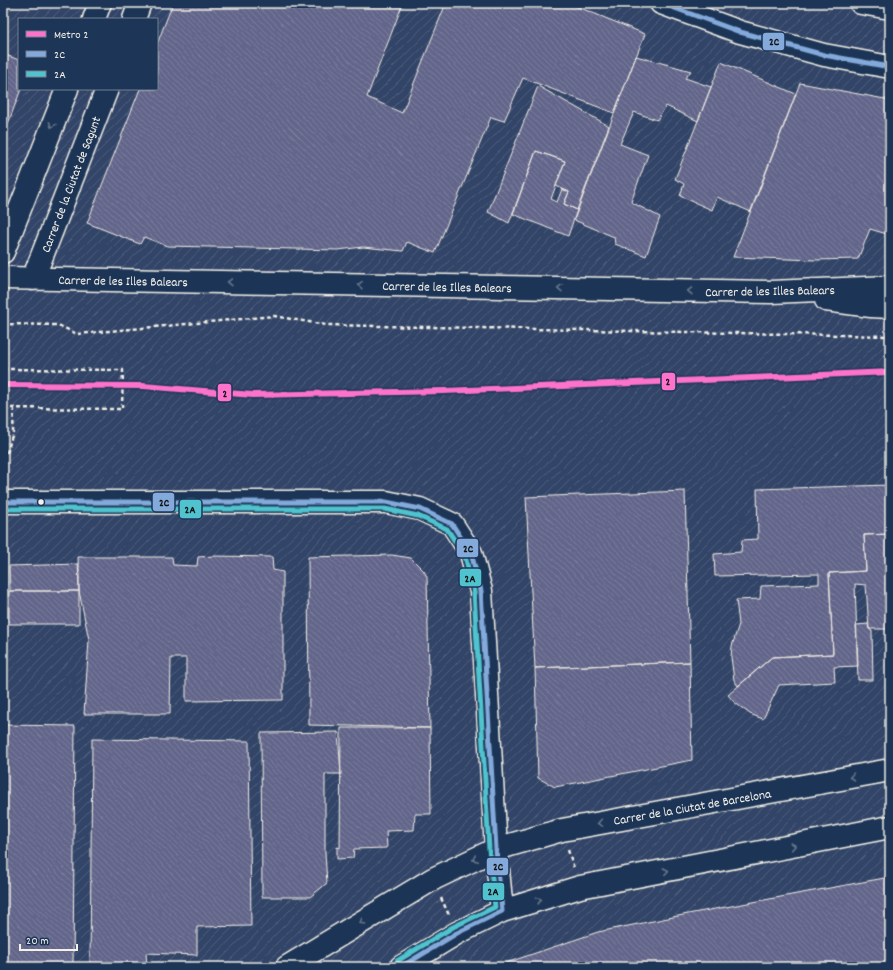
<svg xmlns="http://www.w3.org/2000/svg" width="893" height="970" font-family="Dekko,sans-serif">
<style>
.industrial{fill:url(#industrial-furrows);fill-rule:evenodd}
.building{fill:url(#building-back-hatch);stroke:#f4f1e8}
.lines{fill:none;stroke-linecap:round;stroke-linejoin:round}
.minor-casing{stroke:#f4f1e8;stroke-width:25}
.path{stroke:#f4f1e8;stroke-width:2.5;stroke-dasharray:4 3;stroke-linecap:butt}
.minor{stroke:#1d3557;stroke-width:22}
.bus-1-casing{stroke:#1d3557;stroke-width:8}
.bus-2-casing{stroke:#1d3557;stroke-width:8}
.bus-1{stroke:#83aadb;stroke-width:5}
.bus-2{stroke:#50c3ce;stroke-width:5}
.metro-1-casing{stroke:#1d3557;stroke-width:9}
.metro-1{stroke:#fd73cc;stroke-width:6}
.oneway{stroke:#68778a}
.bus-dot{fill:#f4f1e8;stroke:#1d3557;stroke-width:1.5}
.labels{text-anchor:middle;stroke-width:3.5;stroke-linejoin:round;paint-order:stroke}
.street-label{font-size:13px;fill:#f4f1e8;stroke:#1d3557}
.line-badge{stroke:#1d3557;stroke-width:1.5}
.pale-badge-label{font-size:11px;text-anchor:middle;font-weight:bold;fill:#111}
</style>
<defs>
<pattern id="industrial-furrows" width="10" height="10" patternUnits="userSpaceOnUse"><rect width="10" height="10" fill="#324467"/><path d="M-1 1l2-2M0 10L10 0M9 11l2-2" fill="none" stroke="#505f7d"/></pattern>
<pattern id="building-back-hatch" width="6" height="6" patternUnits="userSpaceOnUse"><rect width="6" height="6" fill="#64668b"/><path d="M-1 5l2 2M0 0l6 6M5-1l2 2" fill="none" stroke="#7b7c9b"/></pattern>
</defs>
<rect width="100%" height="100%" fill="#1d3557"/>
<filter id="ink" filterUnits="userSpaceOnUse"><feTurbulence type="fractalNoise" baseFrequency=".025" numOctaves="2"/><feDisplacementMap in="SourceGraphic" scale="8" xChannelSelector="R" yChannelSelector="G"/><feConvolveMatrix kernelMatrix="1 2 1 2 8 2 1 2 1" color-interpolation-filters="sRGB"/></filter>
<g filter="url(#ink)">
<!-- industrial -->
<path class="industrial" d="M3,3H890V967H3ZM19,19H157V89H19Z"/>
<!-- building -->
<path class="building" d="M173,3H403L367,97L402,113L446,3H568L645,34L614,113L523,78L504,121L491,117L435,253L407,242L403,251L363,247L338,250L167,246L144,237L140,244L87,223L140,89H157V44Z
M3,54L19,60V89H21L3,137Z
M636,56L691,71L685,78L711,87L698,121L666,106L657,120L634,112L620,144L648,155L631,202L660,217L646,256L615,244L614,237L574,220Z
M721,62L796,94L751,212L717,197L712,210L680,196L684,184L675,179Z
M800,83L890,100V235L870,229L858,259L815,260L733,257Z
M538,86L609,126L577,210L564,204L569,192L556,186L565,161L536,151L509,223L488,212Z
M536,151L565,161L551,199L557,202L562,189L569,192L564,204L577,210L568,236L513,214Z
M890,485V534L864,535L866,571L829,573L833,654L772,657L738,686L734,680L731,657L732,646L739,624L736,600L760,599L761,586L819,584V574L715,576L714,554L741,552L742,540L758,539L757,489Z
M685,491L690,662L535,668L526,497Z
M890,534V629H869L866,585L855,584L858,666L834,667L835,682L779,685L763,719L750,714L734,702L728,695L772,657L833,654L829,573L866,571L864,535Z
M392,555L411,558L424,571L427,577L430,728L309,725L308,557Z
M214,556L272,557L273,570L283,572V700L186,701V658H171L170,714H84L89,640L79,591L78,557H172L173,565L197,566L198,557Z
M79,564V591H10L9,566Z
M9,591H79V624H9Z
M868,624L869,629L872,631L873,680H858L856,625Z
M690,662L692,760L555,787L538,778L535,668Z
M3,725L75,726L73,967H3Z
M341,728H430L431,814H415L414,830L386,831L387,848L354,849L353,858L337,859V847L340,848Z
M338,732L341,774H325V853L327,883L310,897H262L261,733Z
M92,739L249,741L251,926L197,927V955L146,953L147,967H90Z
M890,877V967H494L598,932L693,913Z"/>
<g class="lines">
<!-- minor casing -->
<g class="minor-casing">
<path id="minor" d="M661,3L740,32L824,55L890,67
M861,3L890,8
M94,19L100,3
M134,19L140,3
M3,252L67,89
M3,278L771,292L890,287
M33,279L107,89
M826,300L871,306L890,307
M3,502H386L420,509L452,524L471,553L481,591L496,849L502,911
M287,967L433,879L496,849L562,830L890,770
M401,967L457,933L502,911L580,887L890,827"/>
</g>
<!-- path -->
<path class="path" d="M3,324L58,325L77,334L274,316L326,325L890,336
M3,369L123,370L122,409L3,408
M7,453L13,432L14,409
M568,850L574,868
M441,898L449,915"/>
<!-- minor -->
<use href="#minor" class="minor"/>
<!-- bus-1 casing -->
<g class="bus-1-casing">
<path id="bus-1" d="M661,3L740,32L824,55L890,67
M3,502H386L420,509L452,524L471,553L481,591L496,849L502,911L457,933L401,967"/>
</g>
<!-- bus-2 casing -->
<g class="bus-2-casing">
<path id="bus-2" d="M3,509H385L418,516L447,529L465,556L474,592L489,849L495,907L453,927L397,961"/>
</g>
<!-- bus-1 -->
<use href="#bus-1" class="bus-1"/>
<!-- bus-2 -->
<use href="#bus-2" class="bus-2"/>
<!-- metro-1 casing -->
<g class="metro-1-casing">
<path id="metro-1" d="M3,385L143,386L253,395L444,391L890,372"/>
</g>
<!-- metro-1 -->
<use href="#metro-1" class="metro-1"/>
</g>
<!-- one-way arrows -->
<defs><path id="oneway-chevron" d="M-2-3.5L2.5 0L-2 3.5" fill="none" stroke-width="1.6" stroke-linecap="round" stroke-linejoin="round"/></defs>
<g class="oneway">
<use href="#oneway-chevron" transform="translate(52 125) rotate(111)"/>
<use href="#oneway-chevron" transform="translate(230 282) rotate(-179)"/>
<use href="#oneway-chevron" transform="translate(360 285) rotate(-179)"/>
<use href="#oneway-chevron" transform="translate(560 288) rotate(-179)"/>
<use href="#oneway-chevron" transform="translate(690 291) rotate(-179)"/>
<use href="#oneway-chevron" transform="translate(852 777) rotate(170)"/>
<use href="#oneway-chevron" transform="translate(600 823) rotate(170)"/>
<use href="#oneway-chevron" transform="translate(793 846) rotate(-11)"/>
<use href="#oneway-chevron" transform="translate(475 859) rotate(155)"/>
<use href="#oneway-chevron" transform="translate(666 871) rotate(-11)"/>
<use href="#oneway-chevron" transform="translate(539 900) rotate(-17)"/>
<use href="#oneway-chevron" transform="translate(362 922) rotate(149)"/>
</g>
</g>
<!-- markers -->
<circle class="bus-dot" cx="41" cy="502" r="3.5"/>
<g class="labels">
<!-- street labels -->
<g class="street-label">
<text transform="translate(70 184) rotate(-69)" y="5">Carrer de la Ciutat de Sagunt</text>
<text transform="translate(123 280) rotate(1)" y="5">Carrer de les Illes Balears</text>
<text transform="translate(447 286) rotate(1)" y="5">Carrer de les Illes Balears</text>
<text transform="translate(770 290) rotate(-1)" y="5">Carrer de les Illes Balears</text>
<text transform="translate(692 806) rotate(-10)" y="5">Carrer de la Ciutat de Barcelona</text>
</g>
</g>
<g class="line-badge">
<rect x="762" y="32" width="23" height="19" rx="4" fill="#83aadb"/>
<rect x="661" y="372" width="15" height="19" rx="4" fill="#fd73cc"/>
<rect x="217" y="383" width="15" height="19" rx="4" fill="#fd73cc"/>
<rect x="152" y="492" width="23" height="20" rx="4" fill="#83aadb"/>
<rect x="179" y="499" width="23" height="20" rx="4" fill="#50c3ce"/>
<rect x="456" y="538" width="23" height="20" rx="4" fill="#83aadb"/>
<rect x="459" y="568" width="23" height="19" rx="4" fill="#50c3ce"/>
<rect x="486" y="857" width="23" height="19" rx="4" fill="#83aadb"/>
<rect x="482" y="882" width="23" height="19" rx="4" fill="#50c3ce"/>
</g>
<g class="pale-badge-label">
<text x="774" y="45">2C</text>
<text x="668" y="385">2</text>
<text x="225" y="397">2</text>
<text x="164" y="506">2C</text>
<text x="190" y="513">2A</text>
<text x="468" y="552">2C</text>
<text x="470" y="582">2A</text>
<text x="498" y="870">2C</text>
<text x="493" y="895">2A</text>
</g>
<!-- margin -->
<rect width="893" height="970" fill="none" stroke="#1d3557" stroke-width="16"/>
<rect x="8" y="8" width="877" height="954" fill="none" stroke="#f4f1e8" stroke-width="1.5" filter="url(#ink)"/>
<!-- legend -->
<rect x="18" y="18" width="140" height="72" fill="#1d3557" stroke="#738091"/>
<rect x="26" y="31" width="20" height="6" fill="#fd73cc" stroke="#738091"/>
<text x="54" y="38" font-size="12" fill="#f4f1e8">Metro 2</text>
<rect x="26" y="51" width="20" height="6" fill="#83aadb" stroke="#738091"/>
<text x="54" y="58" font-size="12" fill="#f4f1e8">2C</text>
<rect x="26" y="71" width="20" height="6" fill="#50c3ce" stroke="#738091"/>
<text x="54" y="78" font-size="12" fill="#f4f1e8">2A</text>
<!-- scale -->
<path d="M20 944v6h57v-6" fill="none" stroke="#f4f1e8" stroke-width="2"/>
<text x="26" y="944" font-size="12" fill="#f4f1e8" stroke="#1d3557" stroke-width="3" paint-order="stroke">20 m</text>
</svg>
